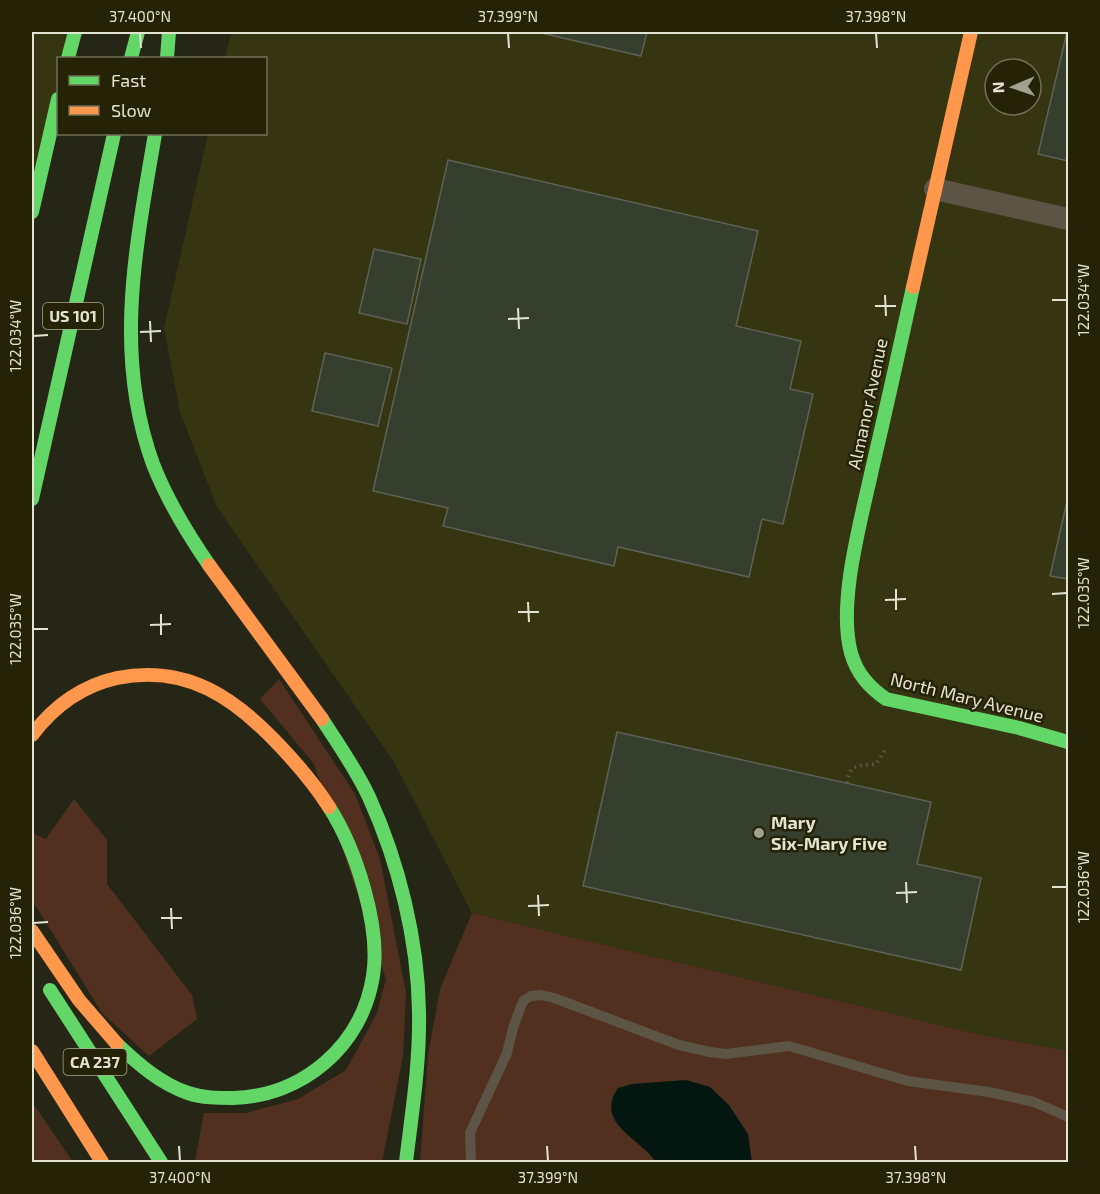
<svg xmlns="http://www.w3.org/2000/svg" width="1100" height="1194" font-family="'Exo 2',sans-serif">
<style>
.built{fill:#353511;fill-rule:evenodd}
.green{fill:#523020}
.water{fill:#031710}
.building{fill:#363f2e;stroke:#5e6256;stroke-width:1.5}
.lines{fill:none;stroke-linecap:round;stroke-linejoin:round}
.path{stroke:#5d574b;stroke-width:4;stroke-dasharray:1.5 4.5;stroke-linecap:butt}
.lane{stroke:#5c5444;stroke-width:10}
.street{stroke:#5c5444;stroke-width:22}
.fast{stroke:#63d668;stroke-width:14}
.slow{stroke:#ff974d;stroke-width:14}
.ticks{fill:none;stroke:#e3e3d2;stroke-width:2}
.poi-dot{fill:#a1a190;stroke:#242305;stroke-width:2}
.labels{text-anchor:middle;stroke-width:5;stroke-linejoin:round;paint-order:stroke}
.shield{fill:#242305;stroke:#aaa994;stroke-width:1.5}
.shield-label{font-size:16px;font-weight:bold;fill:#e3e3d2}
.street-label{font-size:18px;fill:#e3e3d2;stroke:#242305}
.poi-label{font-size:18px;font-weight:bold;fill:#e3e3d2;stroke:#242305;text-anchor:start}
.neatline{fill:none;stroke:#e3e3d2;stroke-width:2}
.ticks-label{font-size:15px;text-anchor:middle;fill:#e3e3d2}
</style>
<rect width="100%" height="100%" fill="#262616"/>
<!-- built -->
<path class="built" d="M32,32H75L58,58V99L32,212Z
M231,32H1068V1051L977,1034L472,913L394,762L217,507L180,412L164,328L208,134H266V58H225ZM995,69H1031V105H995Z"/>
<!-- green -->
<path class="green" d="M279,679L355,794L380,859L406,993L403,1056L382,1162H196L195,1161L204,1113H246L298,1099L346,1070L377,1013L386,979L314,764L260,699Z
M74,799L107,840V884L192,995L197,1019L149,1056L102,1013L32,900V833L46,839Z
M472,913L977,1034L1068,1051V1162H420L428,1055L440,989Z
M32,1102L73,1162H32Z"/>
<!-- water -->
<path class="water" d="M686,1080L710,1087L729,1105L748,1134L752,1162H656C640,1138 594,1123 618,1088L632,1084Z"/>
<!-- building -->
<path class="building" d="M537,32H647L641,56Z
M1067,32H1068V161L1038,154Z
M448,160L758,231L736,326L801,341L790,389L813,394L783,524L762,519L749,577L618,547L614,566L443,526L448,508L373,491Z
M374,249L421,259L407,324L359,313Z
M325,353L392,368L378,426L312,411Z
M1068,497V579L1050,576Z
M617,732L931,802L917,864L981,878L961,970L583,886Z"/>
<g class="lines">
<!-- path -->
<path class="path" d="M847,783C849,763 860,766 876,764L885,750"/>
<!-- lane -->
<path class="lane" d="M471,1162L470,1133L507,1053L513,1028L521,1006L524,1000L531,996L541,995L554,998L679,1045L710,1052L726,1054L789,1046L908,1081L989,1092L1034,1102L1068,1117"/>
<!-- street -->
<path class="street" d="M935,189L1068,219"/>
<!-- fast -->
<path class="fast" d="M68,58L75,32
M131,58L138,32
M167,58L169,32
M155,134C136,246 113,354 153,464C167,500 187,533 209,565
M32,212L58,99
M913,287C900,346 887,406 873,465C862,517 837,602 851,653C857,674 869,687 886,699L1019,728L1068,742
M32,499L114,134
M322,719C338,744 356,769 369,797C399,863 418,940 419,1012C420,1063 412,1112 406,1162
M50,990L161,1162
M117,1044C138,1064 161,1084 188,1093C203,1098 218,1098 233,1098C303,1096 362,1046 373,976C381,927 356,849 329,807"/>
<!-- slow -->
<path class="slow" d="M913,287L971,32
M209,565L322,719
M32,735C54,706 81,686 117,678C187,664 235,698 280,746C298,765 315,785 329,807
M32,931L79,1000L117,1044
M32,1051L102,1162"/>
</g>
<!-- ticks -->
<path class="ticks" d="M140,33L141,48M508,33L509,48M876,33L877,48M885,295L886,316M1052,300H1067M875,306H896M518,308L519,329M508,319L529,318M150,321L151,342M140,332L161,331M33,336L48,335M896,589V610M1052,594L1067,593M885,600L906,599M528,602L529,622M518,612H539M161,614V635M150,625L171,624M33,629H48M906,882L907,903M1052,887H1067M896,893L917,892M538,895L539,916M528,906L549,905M171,908L172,929M161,918H182M33,923L48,922M179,1146L180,1161M547,1146L548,1161M915,1146L916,1161"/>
<!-- markers -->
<circle class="poi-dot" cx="759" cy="833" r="6"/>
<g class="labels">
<!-- shield labels -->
<g class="shield">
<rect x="43" y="303" width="60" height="26" rx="4.5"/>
<rect x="63.5" y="1049" width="63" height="26" rx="4.5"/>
</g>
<g class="shield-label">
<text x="73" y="322">US 101</text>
<text x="95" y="1068">CA 237</text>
</g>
<!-- street labels -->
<g class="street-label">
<text transform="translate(868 404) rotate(-78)" y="6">Almanor Avenue</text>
<text transform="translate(967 698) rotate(14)" y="6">North Mary Avenue</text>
</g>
<!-- poi labels -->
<g class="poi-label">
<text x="771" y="829">Mary<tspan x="771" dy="21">Six-Mary Five</tspan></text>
</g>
</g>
<!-- border -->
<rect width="1100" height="1194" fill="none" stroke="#242305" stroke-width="66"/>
<!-- legend -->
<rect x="57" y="57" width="210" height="78" fill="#242305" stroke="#707057" stroke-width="1.5"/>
<rect x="69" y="76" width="30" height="9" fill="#63d668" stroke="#707057" stroke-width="1.5"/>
<text x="111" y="87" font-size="18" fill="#e3e3d2">Fast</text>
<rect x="69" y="106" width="30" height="9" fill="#ff974d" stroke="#707057" stroke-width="1.5"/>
<text x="111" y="117" font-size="18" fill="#e3e3d2">Slow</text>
<!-- north arrow -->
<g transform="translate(1013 87) rotate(268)"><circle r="28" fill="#242305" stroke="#707057" stroke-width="1.5"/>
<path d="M0-4.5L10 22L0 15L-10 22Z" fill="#a1a190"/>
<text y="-9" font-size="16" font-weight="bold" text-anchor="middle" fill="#e3e3d2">N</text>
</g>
<rect x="33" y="33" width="1034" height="1128" class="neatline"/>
<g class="ticks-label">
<text x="140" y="22">37.400°N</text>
<text x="508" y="22">37.399°N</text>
<text x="876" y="22">37.398°N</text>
<text transform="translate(1084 300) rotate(-90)" y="5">122.034°W</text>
<text transform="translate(16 336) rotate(-90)" y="5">122.034°W</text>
<text transform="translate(1084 593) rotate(-90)" y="5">122.035°W</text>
<text transform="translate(16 629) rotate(-90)" y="5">122.035°W</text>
<text transform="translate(1084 887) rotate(-90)" y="5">122.036°W</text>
<text transform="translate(16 923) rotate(-90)" y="5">122.036°W</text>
<text x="180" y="1183">37.400°N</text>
<text x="548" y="1183">37.399°N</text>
<text x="916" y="1183">37.398°N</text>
</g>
</svg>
